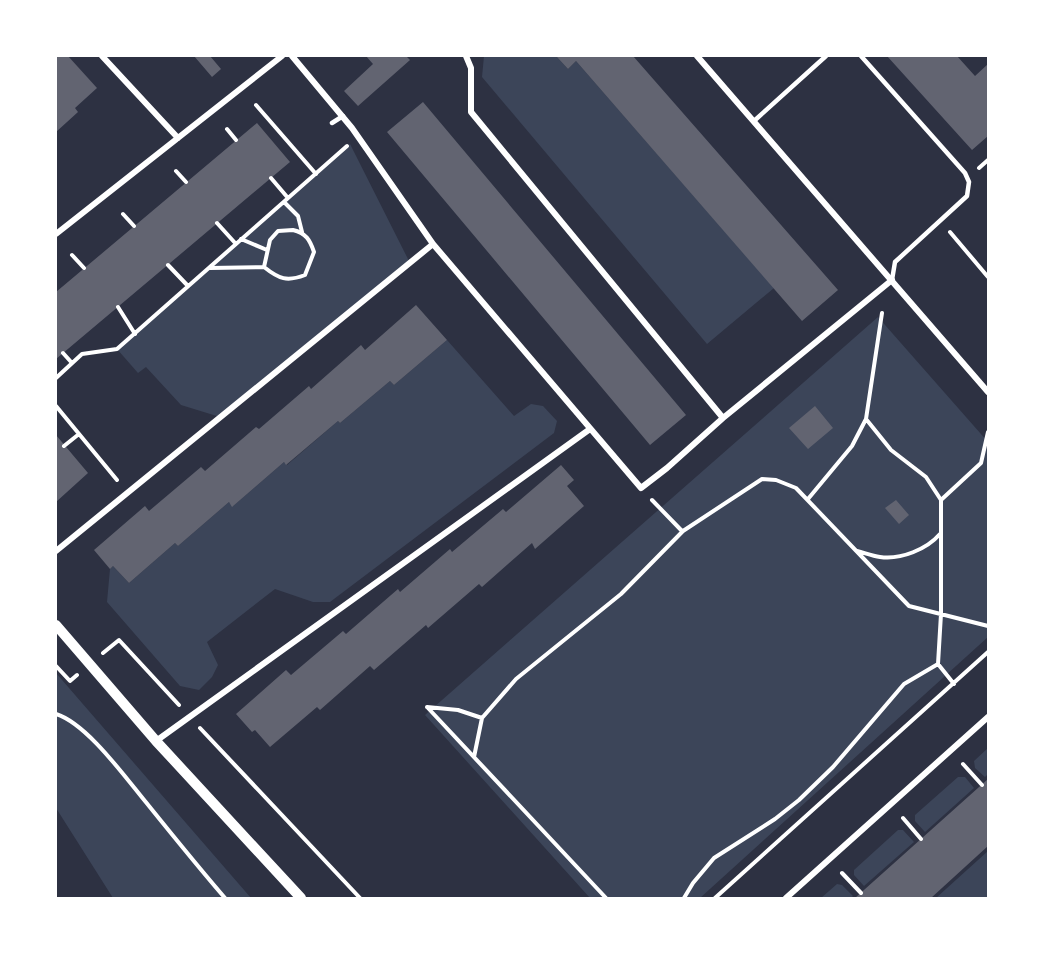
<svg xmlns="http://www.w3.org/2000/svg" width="1044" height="954" font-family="'Golos Text',sans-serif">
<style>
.green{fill:#3c4559}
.building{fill:#626471}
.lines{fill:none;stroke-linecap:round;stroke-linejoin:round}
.path{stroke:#fff;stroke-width:4}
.service{stroke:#fff;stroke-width:4.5}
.minor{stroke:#fff;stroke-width:6}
.tertiary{stroke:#fff;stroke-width:10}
</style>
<rect width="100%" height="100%" fill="#2d3142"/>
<!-- green -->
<path class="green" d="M484,56H556L568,69L576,61L774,288L707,344L482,77Z
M350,144L410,263L220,417L181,405L146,367L138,373L117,349Z
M878,317L988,442V637L700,898H590L425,715Z
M447,340L514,416L531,404L543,406L557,421L554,433L330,602H313L275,589L207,642L218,665L212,677L199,690L180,686L107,602L110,569L113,566L129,583L175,543L178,546L229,502L233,506L284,462L287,465L338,421L340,423L390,381L394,385Z
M56,673L251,898H113L56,808Z
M988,748V774L985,777L975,768L974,761Z
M958,777H965L974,788L925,832L915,821V815Z
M898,830H903L914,842L864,886L854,875V870Z
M988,851V898H936Z
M837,884L842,885L853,896L851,898H821Z"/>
<!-- building -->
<path class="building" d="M56,56H68L97,88L75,108L78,112L56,132Z
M194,56H210L221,69L212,77Z
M366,56H406L410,60L358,106L344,91L373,64Z
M556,56H633L838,290L802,321L576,61L568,69Z
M887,56H957L975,76L988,64V136L972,150Z
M423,102L686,415L650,445L387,132Z
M257,123L290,162L56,359V292Z
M416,305L447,340L394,385L390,381L340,423L338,421L286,465L284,462L232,507L229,502L178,546L175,543L129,583L113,566L110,569L94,550L145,506L149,511L201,467L205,471L256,427L259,429L309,386L311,389L361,345L365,350Z
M815,406L833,428L808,449L789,428Z
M56,435L88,473L56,502Z
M561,465L574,480L567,486L584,506L535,549L532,543L482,587L479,584L428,628L426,625L374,670L370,666L320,710L317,707L270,747L255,730L252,732L236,714L286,670L291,675L343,631L346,634L398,589L400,592L450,549L452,552L503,509L506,512Z
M896,500L909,515L899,524L885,508Z
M988,779V846L931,898H855Z"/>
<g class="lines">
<!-- path -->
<path class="path" d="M256,105L316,174
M227,129L236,140
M979,168L988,160
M176,171L186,182
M271,178L288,198
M284,202L298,216L302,232
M123,214L134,226
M217,223L236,244
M293,230C306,233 310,240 314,252L305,275C287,282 279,279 264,267L270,240L278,231Z
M950,232L988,277
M241,239L267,250
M72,255L84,268
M168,265L188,286
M210,268L264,267
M118,307L135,334
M63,353L72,363
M56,378L82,354L117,349L347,146
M56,406L117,480
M866,419L891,450L926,477L941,500V614L938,664
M64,446L79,434
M808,499L852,446L866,419L882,313
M652,500L682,531
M941,500L981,463L988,432
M857,551C865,553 872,556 880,557C901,560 927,549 940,534
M103,653L119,640L179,705
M56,666L70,681L77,675
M427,707L458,710L482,718L516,679L621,594L683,531L762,479L776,480L796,488L909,606L988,626
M428,708L606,898
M56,714C88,724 127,780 149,806C174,837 199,868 225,898
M200,728L360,898
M474,757L482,718
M963,764L982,785
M903,818L921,839
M842,873L861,893
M684,898L693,883L714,858L775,819L799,800L833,767L904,684L938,664L954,684
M715,898L988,652"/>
<!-- service -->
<path class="service" d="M861,56L965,173L969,182L967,196L895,262L892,280
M754,121L826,56
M332,123L343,116"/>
<!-- minor -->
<path class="minor" d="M102,56L178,138
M292,56L352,128L433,244L641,488L667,468L723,418L892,280
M466,56L471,68V112L723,418
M697,56L988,392
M56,234L282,56
M56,551L433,244
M156,741L590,429
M786,898L988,717"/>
<!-- tertiary -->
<path class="tertiary" d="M56,625L156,741L301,898"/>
</g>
<!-- border -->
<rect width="1044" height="954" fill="none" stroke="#ffffff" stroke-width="114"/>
</svg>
